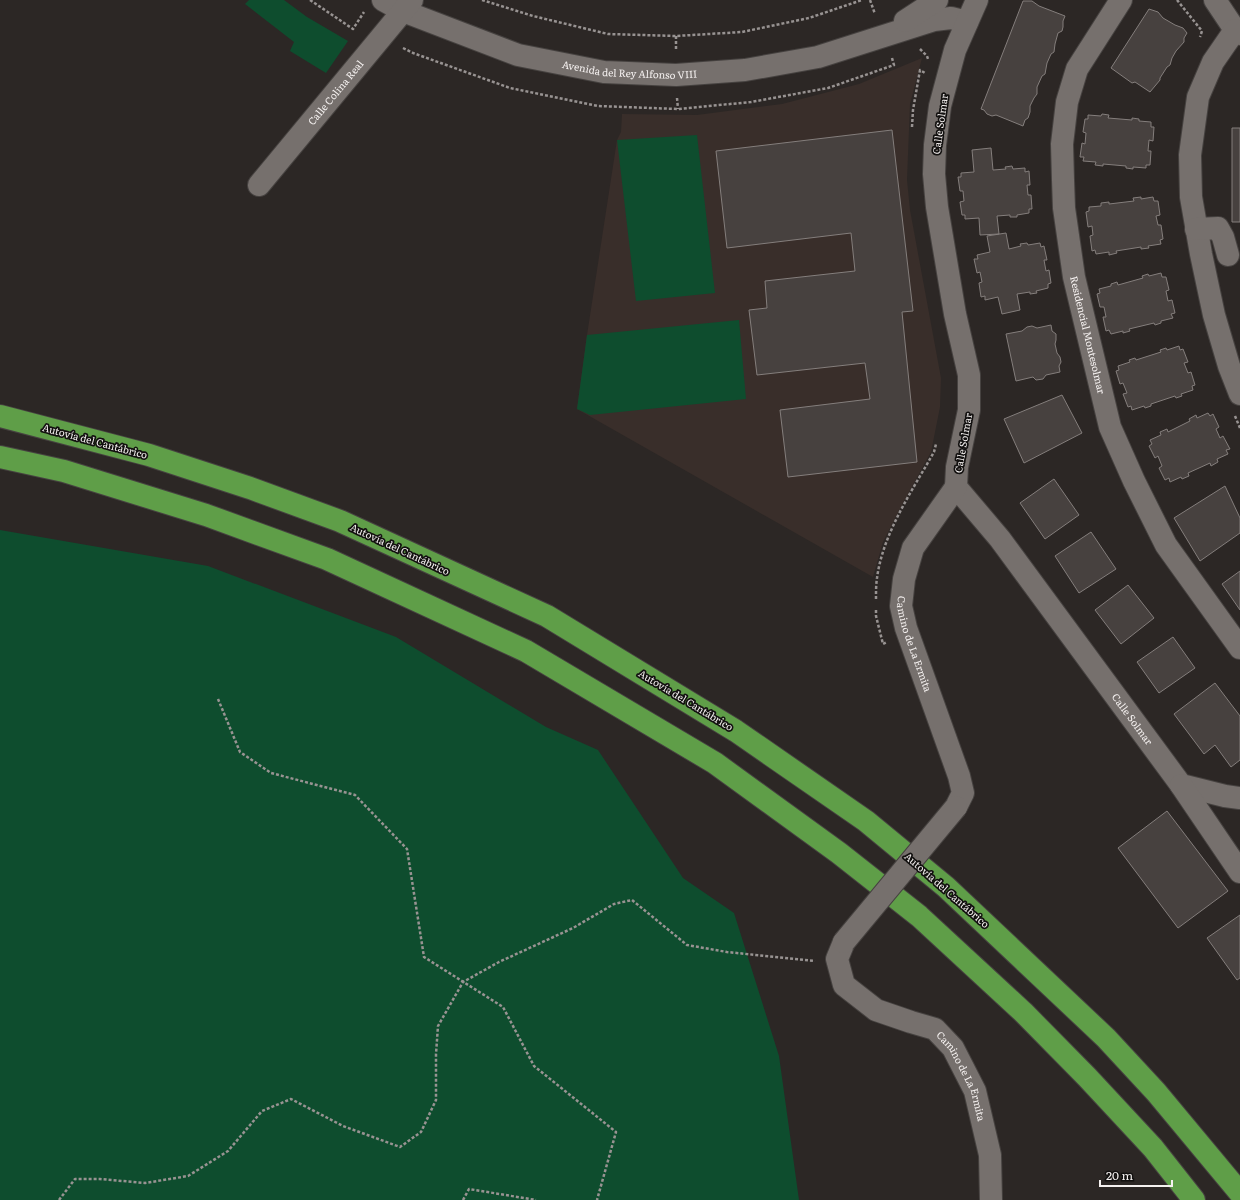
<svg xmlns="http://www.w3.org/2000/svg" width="1240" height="1200" font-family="Literata,serif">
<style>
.built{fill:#392e2a}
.green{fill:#0e4d2e}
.building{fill:#47413f;stroke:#847e7c}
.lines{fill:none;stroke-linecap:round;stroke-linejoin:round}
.minor-casing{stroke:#464240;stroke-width:24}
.highway-casing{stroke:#464240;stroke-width:24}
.path{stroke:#989392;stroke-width:2.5;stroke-dasharray:3 2;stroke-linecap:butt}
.minor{stroke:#76706d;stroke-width:22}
.highway{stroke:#5f9e48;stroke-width:22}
.minor-bridge-casing{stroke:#464240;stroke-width:24;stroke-linecap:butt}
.minor-bridge{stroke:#76706d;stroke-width:22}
.labels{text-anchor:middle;stroke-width:3.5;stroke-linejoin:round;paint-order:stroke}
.street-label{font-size:10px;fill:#f5f1f0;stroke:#131110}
</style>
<rect width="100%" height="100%" fill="#2c2725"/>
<!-- built -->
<path class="built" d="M922,58L910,104L907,180L910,210L941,378L940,407L931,452L902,505L883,542L873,577L577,409L587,335L617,140L621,132L622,114L697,115L782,104L859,84Z"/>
<!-- green -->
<path class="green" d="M249,0H284L307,17L348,41L326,73L290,51L294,42L245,4Z
M697,135L715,293L636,301L617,140Z
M739,320L746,399L590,415L577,409L587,335Z
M0,530L208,566L396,637L546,727L598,750L683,878L734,913L779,1056L799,1200H0Z"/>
<!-- building -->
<path class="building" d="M1023,1H1032L1039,6L1065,16L1063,21V27L1062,31L1058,33L1055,44L1054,52L1051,54L1047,63L1045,74L1042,76L1037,87V94L1034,98L1030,106V112L1028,118L1025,120L1023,126L996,115L992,116L987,114L984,110L981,109Z
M1149,9L1158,12L1163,18L1175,25L1183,28L1187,33L1184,38V42L1176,51L1172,58L1170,65L1167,67L1160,78V80L1150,92L1135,82L1132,83L1111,68Z
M1102,114L1109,115L1108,118L1132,120V118L1139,119V121L1151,122V127H1154L1153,141L1149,140L1148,151H1151L1150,165H1146V168L1133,167V169L1126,168V166L1103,164V166L1095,165L1096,162L1083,161L1084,157H1080L1082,143L1085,144L1086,133L1083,132L1085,119H1088V115L1101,116Z
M1232,128H1240V222H1232Z
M892,130L913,311L902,312L917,462L788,477L780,410L870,399L865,363L757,375L749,310L767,308L765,281L855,271L851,233L727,248L716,151Z
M991,148L993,170L1006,169L1005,167L1012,166L1013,169L1025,168V172L1029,171L1030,185H1027L1028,195H1031L1032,209H1029V213L1017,215V217H1010V215L997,216L999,234L980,235L979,218L965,219V215H962L960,202L964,201L963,191H960L958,177H961V173L974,172L972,150Z
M1141,197V199L1153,197L1154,201H1158L1160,215L1156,216L1158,225H1161L1163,239L1160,240L1161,244L1148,246L1149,248L1141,249V247L1116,251L1117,253L1109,255V252L1096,254L1095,250L1092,251L1090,236L1093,235L1092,226L1088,227L1086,212L1089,211V207L1101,206V203L1109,202V204L1134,201L1133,198Z
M1006,233L1009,249L1021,246L1020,244L1027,243L1028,245L1040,243L1041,247L1044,246L1047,260H1044L1046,271L1049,270L1051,283L1048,284V288L1036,291L1037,293L1030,294V292L1017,294L1020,310L1002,314L998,297L985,300V296L981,297L979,283L982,282L980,272L977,273L974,259H978L977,255L990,252L987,236Z
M1161,273L1162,277H1166L1169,290L1166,291L1168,301L1172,300L1175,313L1171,314L1173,318L1161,321V323L1155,325L1154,323L1129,329L1130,331L1123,333V331L1111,334L1109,330L1106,331L1103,317H1106L1104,307H1100L1097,294L1100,293L1099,289L1111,286V284L1117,282L1118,285L1143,278L1142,276L1148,274L1149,276Z
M1051,325L1052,331L1056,334V340L1055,344L1057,353L1060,357L1061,362L1059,366L1060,372L1046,375L1043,379L1036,380L1033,377L1016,381L1006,334L1022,331L1027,327L1032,326L1037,328Z
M1179,346L1180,350L1183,349L1188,362L1184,363L1188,373L1191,372L1195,385L1192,386L1193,390L1181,394L1182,396L1176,398L1175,396L1151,404V406L1145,408L1144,406L1132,410L1131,406L1128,407L1123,394L1127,393L1123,383L1120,384L1116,371L1119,370L1118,366L1130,362L1129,360L1135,358L1136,360L1161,352L1160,350L1166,348L1167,350Z
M1062,395L1082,433L1024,463L1004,419Z
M1208,413L1210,416L1213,414L1219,427L1216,429L1220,438L1223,436L1230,449L1226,450L1228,454L1217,459L1218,462L1211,466L1210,463L1188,473L1189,476L1182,479L1181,477L1170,482L1169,478L1165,480L1159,468L1162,466L1158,456L1155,458L1149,446L1152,444L1150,440L1161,435L1160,432L1167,429L1168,432L1190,421L1189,419L1196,415L1197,418Z
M1054,479L1079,515L1045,539L1020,503Z
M1225,486L1240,518V533L1200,561L1174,518Z
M1091,532L1116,569L1079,593L1055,556Z
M1240,571V610L1222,584Z
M1128,585L1154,618L1121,644L1095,610Z
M1173,637L1195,668L1159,693L1137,662Z
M1215,683L1240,716V760L1231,767L1215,745L1204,754L1174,714Z
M1167,811L1228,891L1178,928L1118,848Z
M1240,915V978L1237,980L1207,938Z"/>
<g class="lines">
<!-- minor casing -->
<g class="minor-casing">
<g id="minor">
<path id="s1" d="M383,0L403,11L518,55L604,72L676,75L745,70L818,57L934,20L951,18L967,22"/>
<path id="s2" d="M977,0L955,50L940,106L935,145L934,174L937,207L955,314L969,375V410L957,467L956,487L1000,539L1181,785L1225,796L1240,798"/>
<path id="s3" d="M1121,0L1077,69L1067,102L1062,144L1063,180L1064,208L1074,277L1110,427L1134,481L1166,545L1240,648"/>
<path d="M1215,0L1235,30L1240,34"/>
<path d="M905,21L937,0"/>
<path d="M1235,30L1213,62L1198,97L1190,155L1191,197L1201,254L1214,315L1229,366L1240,394"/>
<path id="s4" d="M259,185L412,0"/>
<path d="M1196,229L1218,228L1223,237L1228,255"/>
<path id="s5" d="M956,487L913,548L904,579L901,606L906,628L959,776L963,793L956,807"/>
<path d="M1181,785L1240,872"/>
<path id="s6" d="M844,942L837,959L844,985L876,1010L911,1022L935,1029L953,1048L975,1091L990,1155L991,1200"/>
</g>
</g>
<!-- highway casing -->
<g class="highway-casing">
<path id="highway" d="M0,416L149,455L250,488L340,521L547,616L736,731L866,821L946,887L1106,1038L1156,1092L1240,1193
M0,457L64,471L206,515L327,559L526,651L715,763L839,853L919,916L1023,1012L1087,1077L1153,1148L1194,1200"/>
</g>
<!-- path -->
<path class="path" d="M310,0L353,29L364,12
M482,0L533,16L608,34L676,36L742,32L809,18L862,0
M870,0L875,14
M1177,0L1202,31L1200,37
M676,36V51
M403,48L413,53L510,88L598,106L678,109L751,102L828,88L894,65L892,58
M920,49L927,56L928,59
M677,98L678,109
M912,127L913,110L920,70L925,73
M1235,416L1240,428
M876,599C876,592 876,584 877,578C883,533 912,491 934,452L936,444
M876,610V616L883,644L887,642
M218,699L240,752L271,773L355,795L407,849L424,957L503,1007L534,1066L616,1132L597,1200
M59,1200L75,1179H100L145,1183L188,1176L228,1151L262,1111L291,1099L343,1126L400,1147L421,1132L436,1100V1054L438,1026L463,982L499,962L573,928L614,904L632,900L687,945L727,952L815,961
M463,1200L469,1189L536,1200"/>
<!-- minor -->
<use href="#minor" class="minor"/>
<!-- highway -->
<use href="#highway" class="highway"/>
<!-- minor-bridge casing -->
<g class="minor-bridge-casing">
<path id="minor-bridge" d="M844,942L956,807"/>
</g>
<!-- minor-bridge -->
<use href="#minor-bridge" class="minor-bridge"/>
</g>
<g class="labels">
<!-- street labels -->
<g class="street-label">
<text dy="4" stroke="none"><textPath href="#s1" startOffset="259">Avenida del Rey Alfonso VIII</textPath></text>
<text dy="4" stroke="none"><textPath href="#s4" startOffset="120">Calle Colina Real</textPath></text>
<text transform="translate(940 124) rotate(-82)" y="4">Calle Solmar</text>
<text dy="4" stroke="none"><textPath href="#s3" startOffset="352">Residencial Montesolmar</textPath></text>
<text transform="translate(95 441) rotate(15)" y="4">Autovía del Cantábrico</text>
<text transform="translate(963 443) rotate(-80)" y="4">Calle Solmar</text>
<text transform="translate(400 549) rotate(25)" y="4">Autovía del Cantábrico</text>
<text dy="4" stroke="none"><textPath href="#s5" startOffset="174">Camino de La Ermita</textPath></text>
<text transform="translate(686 700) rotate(31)" y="4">Autovía del Cantábrico</text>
<text dy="4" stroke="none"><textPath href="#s2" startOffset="790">Calle Solmar</textPath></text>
<text transform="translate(947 890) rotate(41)" y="4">Autovía del Cantábrico</text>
<text dy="4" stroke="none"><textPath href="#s6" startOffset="203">Camino de La Ermita</textPath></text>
</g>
</g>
<!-- scale -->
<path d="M1100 1180v6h72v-6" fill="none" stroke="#f5f1f0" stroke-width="2"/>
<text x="1106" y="1180" font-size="12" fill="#f5f1f0" stroke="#131110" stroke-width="3" paint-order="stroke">20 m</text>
</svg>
